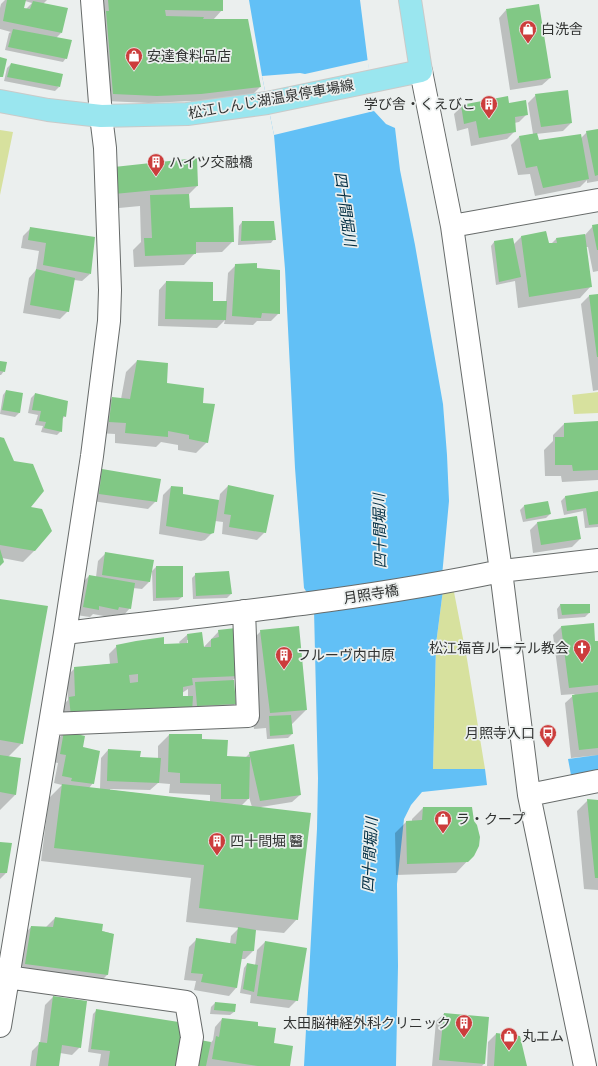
<svg xmlns="http://www.w3.org/2000/svg" width="598" height="1066" font-family="'Source Serif 4','Noto Sans JP',serif">
<style>
.green{fill:#d7e19e}
.water{fill:#62c0f6}
.pier{fill:#ebefee}
.shadow{fill:#0003;fill-rule:evenodd}
.building{fill:#81c885;fill-rule:evenodd}
.lines{fill:none;stroke-linecap:round;stroke-linejoin:round}
.minor-casing{stroke:#676b6a;stroke-width:24}
.major-casing{stroke:#c9cac9;stroke-width:24}
.minor{stroke:#fff;stroke-width:22}
.major{stroke:#9ae6ef;stroke-width:22}
.labels{text-anchor:middle;stroke-width:3.5;stroke-linejoin:round;paint-order:stroke}
.poi-label{font-size:14px;fill:#303231;stroke:#ebefee;text-anchor:start}
.street-label{font-size:14px;fill:#303231;stroke:#ebefee}
.water-label{font-size:15px;font-style:italic;fill:#012d42;stroke:#ebefee}
</style>
<rect width="100%" height="100%" fill="#ebefee"/>
<!-- green -->
<path class="green" d="M0,130L13,132L0,195Z
M598,392V413L574,414L572,395Z
M443,590L454,592L467,659L485,769H433L436,644Z"/>
<!-- water -->
<path class="water" d="M249,0H360L374,111L386,124L395,128L400,170L415,245L443,404L447,455L449,501L442,576L443,590L436,644L433,769H485L487,785L422,792L411,805L404,819L397,884L398,966L396,1066H304L317,829L318,778L314,610L309,596L304,588L295,468L285,269L274,135L262,76Z
M598,755V772L571,775L568,759Z"/>
<!-- pier -->
<path class="pier" d="M368,60L374,111L274,135L262,76L300,73L305,74Z"/>
<!-- shadow -->
<path class="shadow" d="M5,0H47L43,4L61,33L56,38L66,58L63,62L5,50L9,33L11,32L0,29V8L1,4ZM25,1L32,3L26,9H23Z
M101,0H222V10L213,20L260,87L249,98L191,105V101L149,103L106,101Z
M506,10L550,78L542,85L510,90L499,18Z
M11,64L59,87L55,91L4,81L7,68Z
M536,95L571,123L563,131L536,134L538,141L581,138L587,132L598,130V181L587,183V180L580,187L535,196L530,174L518,175L511,145L519,137L533,134L528,103Z
M509,104L527,114L519,122L514,123L515,131L507,139L471,146L468,128L457,131L454,114L462,106Z
M98,185L197,186L188,195L189,209L233,241L222,252L195,253L184,265L134,267L133,250L141,242L140,206L98,210Z
M242,222L274,239L271,243L238,245L239,226Z
M598,225V271L593,272L588,247H586L591,286L580,298L518,308L515,281L496,285L491,246L494,242L513,245L521,237L546,232L548,244H551L556,239L585,235L593,226Z
M31,228L90,274L82,281L74,280L68,311L60,319L23,313L29,278L36,270L39,251L21,248L23,236Z
M236,265L256,269L279,313L271,321H257L253,325L224,324L225,320L217,328L158,326L159,290L166,282L212,302H226L228,273Z
M598,295V390L593,391L581,304L589,296Z
M137,361L166,384L202,404L207,442L196,453L178,450V445L161,442L156,447L115,443V434L98,433L101,410L112,398L121,399L126,372Z
M0,362L4,371L1,375H0Z
M6,391L22,394L19,413L15,417L0,414L3,395Z
M35,394L65,416L62,419L61,431L57,435L41,432L43,426L35,425L38,415L28,413L31,398Z
M598,422V480L562,482L561,476H545L544,450L553,441V435L564,424Z
M0,438L29,508L35,550L23,562L2,558L0,564Z
M102,470L156,501L148,509L92,501L95,478Z
M228,486L265,532L257,540L222,534L223,522L215,521L213,532L205,540L201,541L159,534L163,495L171,487L182,495L219,501L220,494Z
M598,492V527L585,528L583,511L564,515L561,501L565,497Z
M524,506L550,514L546,518L523,522L520,510Z
M537,523L580,539L572,547L533,553L530,530Z
M106,553L150,581L142,589L133,588L130,608L123,616L111,615L109,617L93,614L90,617L76,615L81,584L89,576L96,577L98,561Z
M156,567L182,597L178,600L153,601L152,571Z
M196,574L231,594L227,598L193,599L192,578Z
M0,600L22,743L8,757L15,795L0,810Z
M560,605L589,613L585,617L558,619L557,609Z
M593,624L594,642H598V755L571,758L565,703L575,694L561,695L553,635L561,627Z
M219,631L238,675L233,680L235,704L227,711L63,724L62,706L68,700L67,676L75,668L110,664L109,654L117,646L180,644L179,642L187,635L203,648ZM187,640H189L188,648ZM188,689V697H182V693Z
M261,631L306,710L291,725L292,734L288,738L267,739L266,728L254,729L244,648Z
M65,732L82,748L93,783L89,788L100,789L101,758L108,750L139,758L158,759V746L169,735L201,740L226,757L245,758L250,753L300,795L292,802L261,807L297,919L284,933L255,930L253,951L245,959H241L236,988L229,996L194,990L196,981L184,980L189,947L197,939L230,944L231,936L239,928L186,922L191,878L41,861L49,798L62,785L54,783L58,763L53,762L57,740ZM158,783L170,784L169,793L210,795V802L110,790V789L150,790ZM248,794L252,807L241,806L248,799Z
M588,800L598,801V890L584,889L577,811Z
M423,808L473,855L456,873L396,875L395,833L406,822L412,821V819Z
M0,843L11,844L6,873L0,879Z
M55,918L113,934L107,975L96,986L15,975L20,939L31,927L45,928Z
M265,942L297,1000L289,1008L250,1003L251,995L240,993L244,968L247,964L255,966L257,950Z
M53,997L85,1002L80,1047L72,1055L60,1053L58,1066H30L32,1051L40,1043L45,1005Z
M215,1003L234,1012L230,1015L210,1014L211,1007Z
M97,1010L177,1066H99L101,1054L88,1052L93,1014Z
M444,1014L488,1018L484,1064L482,1066H432L436,1021Z
M222,1019L257,1027L273,1044L289,1066H192L213,1040L215,1027Z
M496,1034L519,1037L526,1066H487L488,1042Z"/>
<!-- building -->
<path class="building" d="M7,0H26L24,8L30,9L33,1L68,8L62,33L3,21Z
M108,0H223V11L165,10L166,16L204,17L203,19H248L261,87L201,94L157,96L113,94L106,11H109Z
M539,4L551,78L518,83L506,9Z
M13,29L72,40L67,59L8,47Z
M0,57L7,59L3,77H0Z
M11,63L63,74L60,87L7,77Z
M568,90L572,123L541,127L535,94Z
M508,96L509,103L526,100L528,115L515,117L516,132L479,138L476,121L464,124L461,105Z
M598,129V175L595,176L586,131Z
M537,133L539,140L581,134L589,179L543,188L537,166L526,168L519,136Z
M197,158L198,186L114,194V167Z
M189,194L190,208L233,207L234,242H196V254L145,256L144,238H152L150,195Z
M242,221H274L276,240L241,241Z
M598,224V250H597L592,225Z
M30,227L95,237L91,274L43,265L46,243L28,240Z
M546,231L549,243H557L556,238L585,234L592,287L529,297L521,236Z
M513,238L521,277L499,282L494,241Z
M257,263V268L280,270V314L262,313L261,318L232,316L235,264Z
M36,269L75,278L69,312L30,305Z
M166,281L213,282V301H227L226,320L165,319Z
M598,294V357H597L589,295Z
M137,360L168,363L167,383L204,388L203,403L215,404L208,443L189,439V435L168,431V437L125,433L126,423L109,422L112,397L130,399Z
M0,361L7,362L5,372L0,371Z
M6,390L23,393L20,413L2,410Z
M35,393L68,401L66,417L63,416L62,432L44,428L46,422L39,421L41,411L32,410Z
M598,421V470L573,471L572,465H555V437H564V423Z
M0,437L4,438L14,461L33,464L44,491L31,507L42,509L52,531L35,551L0,545Z
M102,469L161,479L157,502L99,494Z
M228,485L274,495L266,533L229,527L231,515L224,514Z
M171,486L183,487V494L219,500L214,533L210,534L166,526Z
M598,491V524L589,525L586,508L567,511L565,496Z
M548,501L551,514L526,519L524,505Z
M577,516L581,539L541,545L537,522Z
M0,549L4,562L0,566Z
M105,552L154,560L150,582L102,575Z
M156,566H183V597L156,598Z
M229,571L232,594L196,596L195,573Z
M89,575L135,583L131,609L119,607L118,610L99,606V610L83,607Z
M0,599L48,606L23,744L0,740Z
M560,604H590V613L562,615Z
M594,623L595,641H598V685L569,688L561,626Z
M299,626L307,710L270,713L260,630Z
M236,628L239,676L192,678L193,685L183,687V696H193L192,712L71,717L69,697L75,696L74,667L118,663L116,645L136,641L164,637V644L188,643L187,634L202,632L204,647H211V639L219,637L218,630ZM138,674V682L130,683L129,675Z
M234,680L236,704L197,706L195,682Z
M598,692V748L579,750L572,695Z
M291,715L293,734L270,736L269,716Z
M64,731L85,736L83,747L100,751L94,784L71,781L72,778L62,776L66,755L60,754Z
M169,734H202V739L228,740L227,756L250,757L249,799H221V784L180,783V773L168,772Z
M294,744L301,795L260,801L249,752Z
M108,749L141,751L140,757L161,758L159,783L107,781Z
M0,755L21,758L16,795L0,792Z
M62,784L311,813L298,920L199,908L204,865L54,848Z
M587,799L598,800V878H595Z
M423,807H472L474,821L477,825L480,837L479,846L474,856L468,862L407,864L406,821L422,820Z
M0,842L12,843L7,873H0Z
M55,917L103,924L102,931L114,934L108,975L25,964L31,926L53,927Z
M238,927L256,930L254,951H243L237,988L201,982L203,974L191,973L196,938L236,944Z
M265,941L307,948L298,1001L257,996Z
M247,963L258,965L254,992L243,989Z
M53,996L87,1001L81,1048L62,1045L59,1066H36L39,1042L47,1043Z
M215,1002L236,1004L235,1012L214,1010Z
M96,1009L185,1023L178,1066H108L110,1051L91,1049Z
M444,1013L489,1017L485,1064L439,1060Z
M222,1018L258,1022V1026L276,1028L274,1043L293,1046L290,1066H258L212,1059L216,1036L219,1037Z
M496,1033L520,1036L527,1066H494Z
M200,1040L211,1042L206,1066H195Z"/>
<g class="lines">
<!-- minor casing -->
<g class="minor-casing">
<path id="minor" d="M452,226L598,200
M65,633C210,615 357,601 501,571L452,226L421,71
M50,724L248,716L244,611
M529,795L598,781
M7,977L186,1002L192,1037L187,1066
M0,1026L65,633L92,456L109,321L110,290L105,148L101,116L92,0
M585,1066L529,795L501,571L598,560"/>
</g>
<!-- major casing -->
<g class="major-casing">
<path id="major" d="M0,101L48,110L101,116L187,114L267,103L421,71L410,0"/>
</g>
<!-- minor -->
<use href="#minor" class="minor"/>
<!-- major -->
<use href="#major" class="major"/>
</g>
<!-- icons -->
<defs>
<g id="shop-pin" transform="scale(0.9)"><path d="M0 17L-7.5 6A9.5 9.5 0 1 1 7.5 6Z" fill="#cc3d3c" stroke="#ebefee"/><path d="M-5-2.5h2.3a2.7 3.5 0 0 1 5.4 0H5L5.5 6h-11ZM-1.5-2.5h3a1.5 2.3 0 0 0-3 0Z" fill="#fff"/></g>
<g id="building-pin" transform="scale(0.9)"><path d="M0 17L-7.5 6A9.5 9.5 0 1 1 7.5 6Z" fill="#cc3d3c" stroke="#ebefee"/><path d="M-4-6H4V6H1V3H-1V6H-4ZM-2.5-4.3h1.7v1.8h-1.7ZM.8-4.3h1.7v1.8H.8ZM-2.5-1h1.7V.8h-1.7ZM.8-1h1.7V.8H.8Z" fill="#fff"/></g>
<g id="church-pin" transform="scale(0.9)"><path d="M0 17L-7.5 6A9.5 9.5 0 1 1 7.5 6Z" fill="#cc3d3c" stroke="#ebefee"/><path d="M-1.2-6h2.4v3.5h3.3v2.4h-3.3V6h-2.4V-.1h-3.3v-2.4h3.3Z" fill="#fff"/></g>
<g id="bus-pin" transform="scale(0.9)"><path d="M0 17L-7.5 6A9.5 9.5 0 1 1 7.5 6Z" fill="#cc3d3c" stroke="#ebefee"/><path d="M-5-6H5V4H4V6H2V4H-2V6H-4V4H-5ZM-3.5-4V0h7V-4ZM-3.5 1.2v1.5H-2V1.2ZM2 1.2v1.5H3.5V1.2Z" fill="#fff"/></g>
</defs>
<g fill-rule="evenodd">
<use href="#shop-pin" x="528" y="29"/>
<use href="#shop-pin" x="134" y="56"/>
<use href="#building-pin" x="489" y="104"/>
<use href="#building-pin" x="156" y="162"/>
<use href="#church-pin" x="582" y="648"/>
<use href="#building-pin" x="284" y="655"/>
<use href="#bus-pin" x="548" y="733"/>
<use href="#shop-pin" x="443" y="819"/>
<use href="#building-pin" x="217" y="841"/>
<use href="#building-pin" x="464" y="1023"/>
<use href="#shop-pin" x="509" y="1036"/>
</g>
<g class="labels">
<!-- poi labels -->
<g class="poi-label">
<text x="541" y="34">白洗舎</text>
<text x="147" y="61">安達食料品店</text>
<text x="476" y="109" text-anchor="end">学び舎・くえびこ</text>
<text x="169" y="167">ハイツ交融橋</text>
<text x="569" y="653" text-anchor="end">松江福音ルーテル教会</text>
<text x="297" y="660">フルーヴ内中原</text>
<text x="535" y="738" text-anchor="end">月照寺入口</text>
<text x="456" y="824">ラ・クープ</text>
<text x="230" y="846">四十間堀 醫</text>
<text x="451" y="1028" text-anchor="end">太田脳神経外科クリニック</text>
<text x="522" y="1041">丸エム</text>
</g>
<!-- street labels -->
<g class="street-label">
<text transform="translate(271 99) rotate(-10)" y="5">松江しんじ湖温泉停車場線</text>
<text transform="translate(371 594) rotate(-9)" y="5">月照寺橋</text>
</g>
<!-- water labels -->
<g class="water-label">
<text transform="translate(345 209) rotate(82)" y="5">四十間堀川</text>
<text transform="translate(380 531) rotate(-91)" y="5">四十間堀川</text>
<text transform="translate(370 855) rotate(-87)" y="5">四十間堀川</text>
</g>
</g>
</svg>
